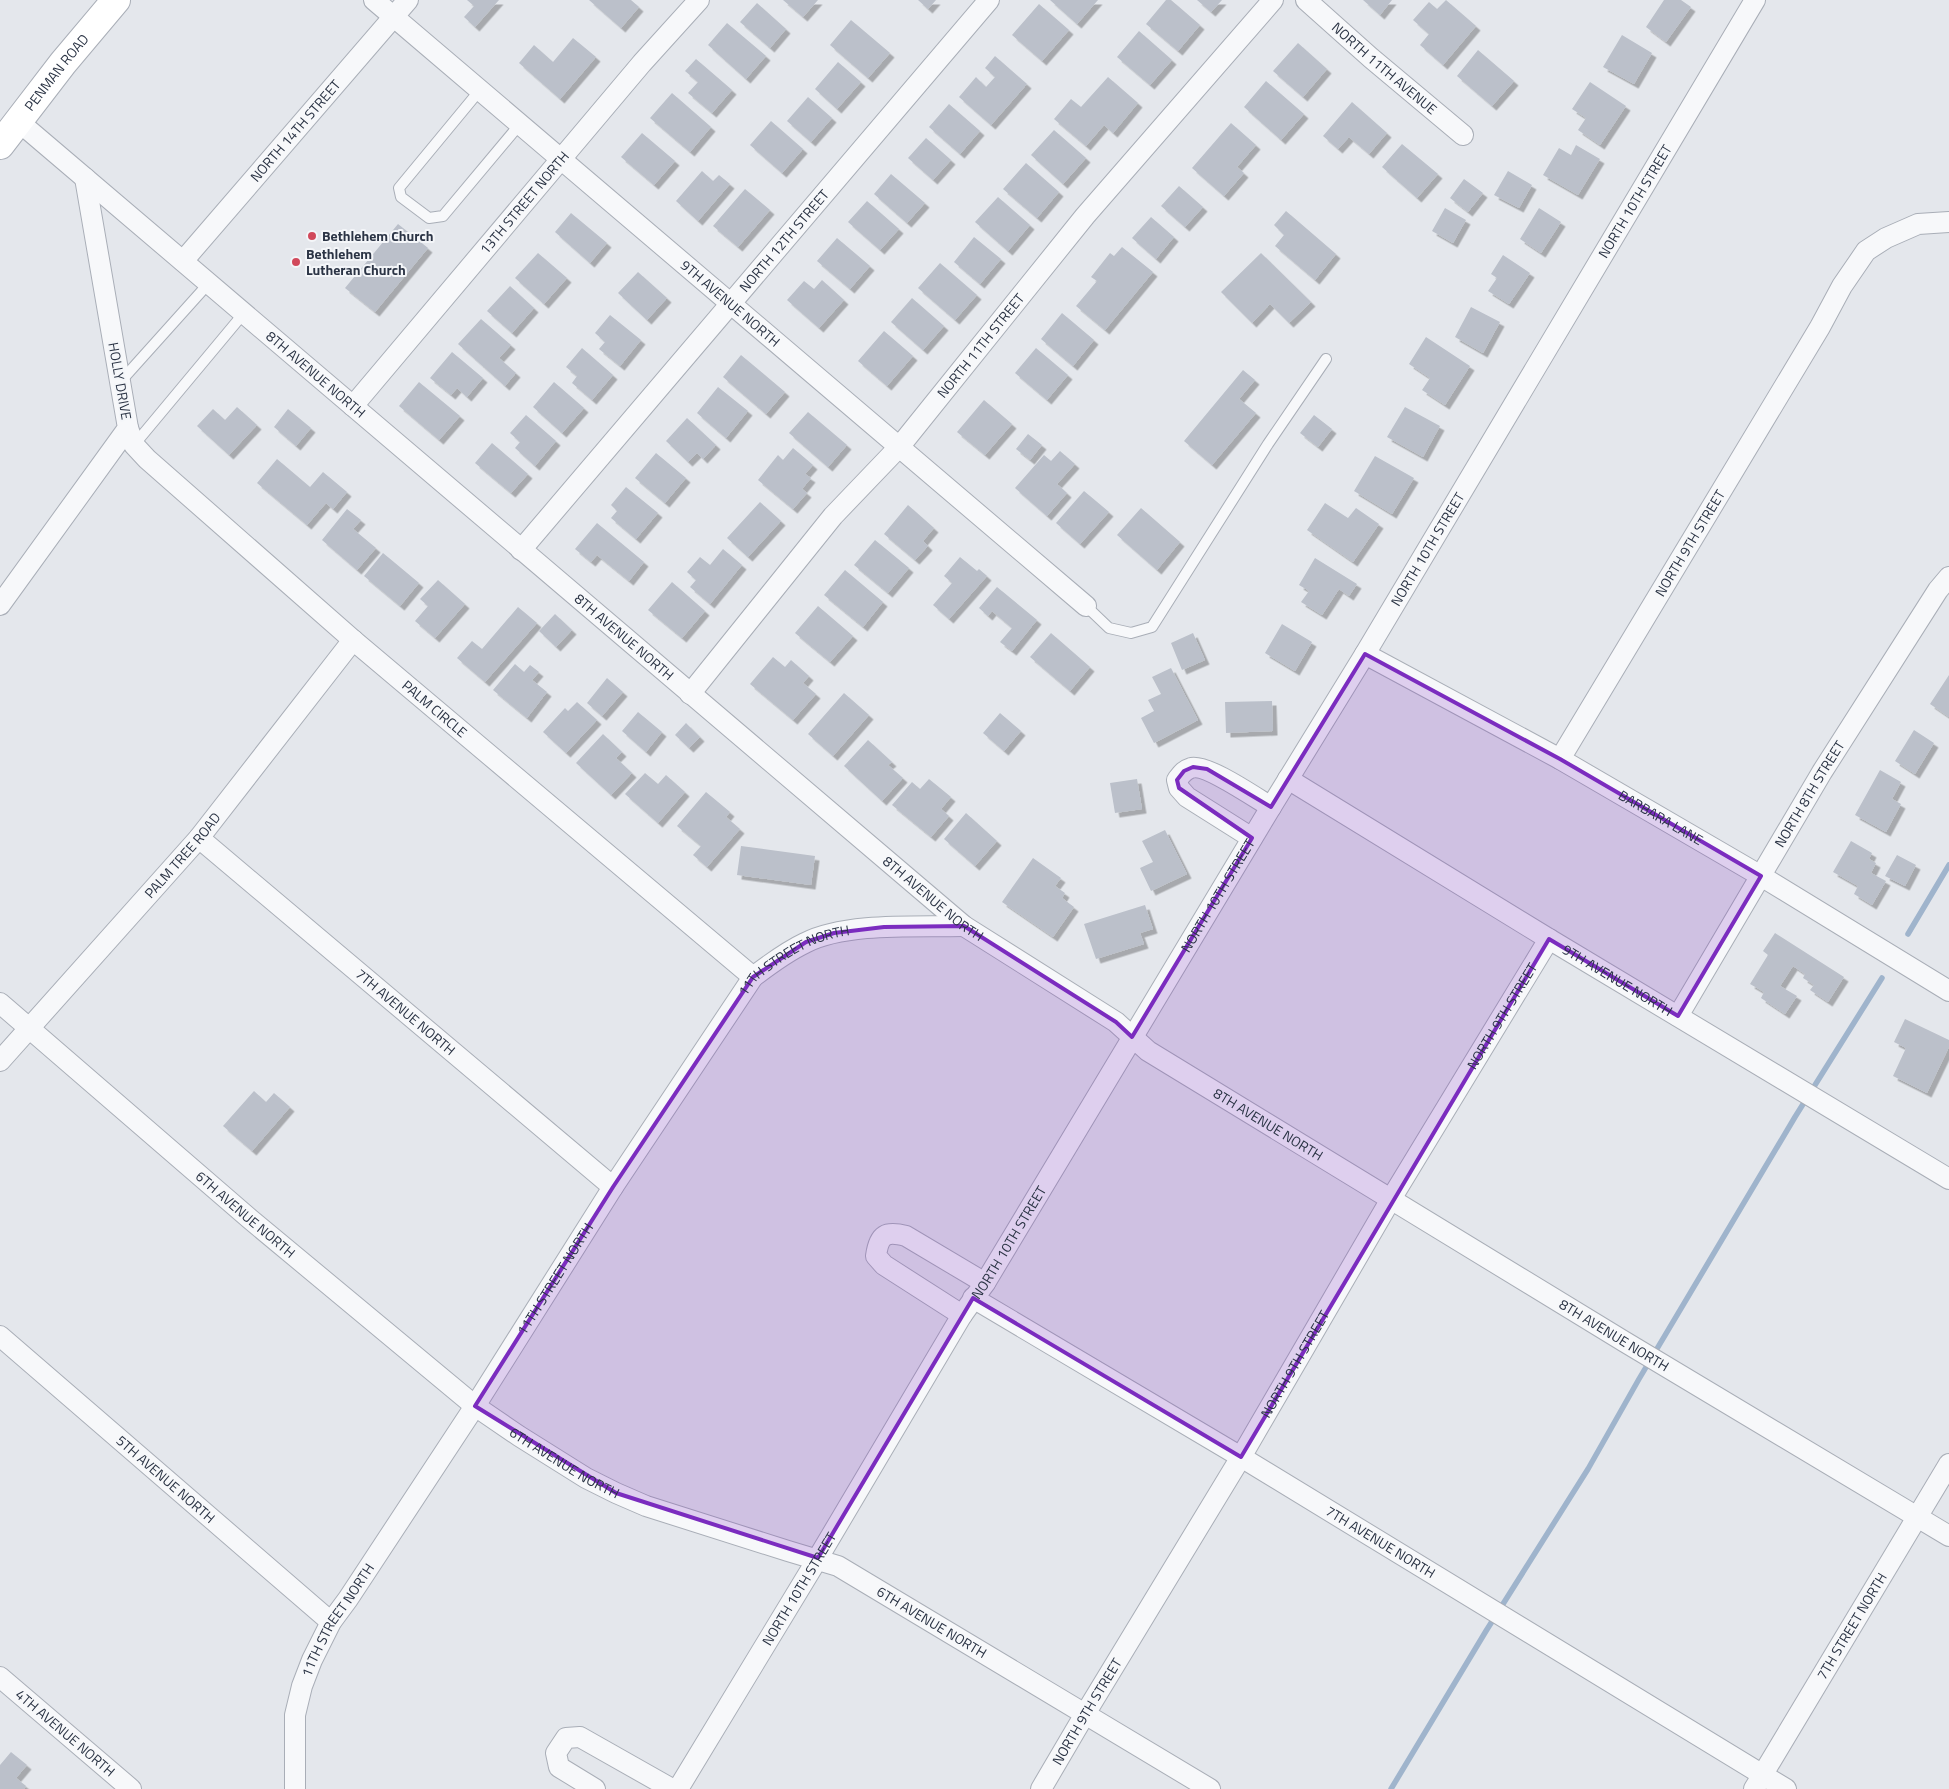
<svg xmlns="http://www.w3.org/2000/svg" width="1949" height="1789" font-family="'Titillium Web',sans-serif">
<style>
.lines{fill:none;stroke-linecap:round;stroke-linejoin:round}
.stream{stroke:#9fb4cc;stroke-width:5.5}
.building{fill:#bbc0ca;filter:url(#shadow)}
.lane-casing{stroke:#a9aeb7;stroke-width:12}
.street-casing{stroke:#a9aeb7;stroke-width:22}
.secondary-casing{stroke:#a9aeb7;stroke-width:30}
.lane{stroke:#f7f8fa;stroke-width:10}
.street{stroke:#f7f8fa;stroke-width:20}
.secondary{stroke:#fff;stroke-width:28}
.marked{fill:#7b2cbf;fill-opacity:0.2;stroke:#7b2cbf;stroke-width:4;stroke-linejoin:round}
.poi-dot{fill:#d1495b;stroke:#f4f6f9;stroke-width:2}
.labels{text-anchor:middle;stroke-width:4;stroke-linejoin:round;paint-order:stroke}
.street-label{font-size:14px;fill:#2b3445;stroke:#f4f6f9}
.poi-label{font-size:14px;font-weight:bold;fill:#2b3445;stroke:#f4f6f9;text-anchor:start}
</style>
<defs>
<filter id="shadow"><feDropShadow dx="4.5" dy="4.5" stdDeviation="0" flood-color="#0004"/></filter>
</defs>
<rect width="100%" height="100%" fill="#e4e7ec"/>
<g class="lines">
<!-- stream -->
<path class="stream" d="M1908,934L1949,865
M1391,1789L1486,1631L1588,1469L1639,1379L1795,1117L1882,978"/>
</g>
<!-- building -->
<path class="building" d="M467,0H499L475,27L464,17L474,6Z
M589,0H631L639,7L621,28Z
M783,0H818L803,17Z
M918,0H936L928,9Z
M1050,0H1098L1077,24Z
M1166,0H1171L1200,25L1178,51L1146,24Z
M1197,0H1222L1211,12Z
M1363,0H1392L1380,15Z
M1446,0L1476,26L1443,65L1420,45L1429,34L1413,20L1429,2L1437,9Z
M1664,0H1681L1691,7L1666,42L1646,27Z
M757,3L786,29L770,48L740,22Z
M1039,4L1069,30L1042,61L1012,35Z
M851,20L890,53L868,78L830,45Z
M727,23L766,56L746,79L708,45Z
M1139,31L1172,60L1150,85L1117,57Z
M1622,35L1652,53L1634,84L1603,67Z
M573,38L596,57L560,99L519,63L534,45L553,62Z
M1298,43L1327,69L1303,97L1273,71Z
M1478,50L1514,81L1492,106L1457,76Z
M995,56L1027,84L991,125L959,97L976,77L986,87L995,77L985,68Z
M696,59L732,90L712,113L688,93L698,82L685,71Z
M838,62L861,82L837,109L815,89Z
M1108,77L1138,103L1113,133L1104,125L1086,146L1054,119L1071,99L1081,107Z
M1266,81L1304,114L1281,140L1244,107Z
M1590,82L1626,106L1600,145L1578,130L1586,118L1572,109Z
M672,93L711,127L690,152L650,118Z
M808,97L832,118L811,142L787,121Z
M1352,102L1387,133L1369,154L1349,137L1338,149L1323,136Z
M949,104L980,131L960,154L929,127Z
M771,121L803,149L782,173L750,145Z
M1231,123L1256,145L1237,167L1244,173L1224,196L1192,168Z
M1054,130L1086,158L1063,184L1031,155Z
M642,133L675,161L654,185L621,157Z
M926,138L951,160L933,180L908,158Z
M1402,144L1438,174L1417,198L1382,167Z
M1576,145L1600,159L1578,195L1543,175L1559,148L1571,155Z
M1026,163L1059,192L1037,218L1003,189Z
M702,171L713,181L719,175L730,184L698,221L676,201Z
M1508,171L1532,185L1519,208L1494,195Z
M891,174L925,203L907,223L874,194Z
M1464,179L1483,193L1468,212L1450,198Z
M1179,186L1203,207L1185,227L1161,206Z
M745,189L770,210L738,247L713,226Z
M998,197L1030,225L1008,251L975,222Z
M867,201L899,229L880,250L848,222Z
M1445,208L1466,220L1453,243L1432,231Z
M1539,208L1561,222L1541,253L1520,239Z
M1286,211L1336,254L1315,280L1275,246L1284,235L1274,225Z
M571,213L607,243L590,263L555,232Z
M1151,217L1174,237L1156,259L1132,238Z
M398,224L428,248L375,312L345,288Z
M974,237L1001,259L980,284L954,262Z
M837,238L870,266L850,289L817,261Z
M1122,247L1153,272L1105,330L1076,306L1097,281L1091,277L1110,253L1114,256Z
M538,253L567,278L544,304L515,278Z
M1261,253L1311,302L1289,323L1270,304L1252,323L1221,292Z
M1503,255L1530,273L1509,304L1488,291L1497,278L1491,274Z
M940,263L977,295L955,320L918,288Z
M638,272L667,298L647,320L618,293Z
M822,280L844,300L819,328L787,300L804,281L814,289Z
M510,286L534,308L512,333L487,311Z
M912,298L944,326L923,350L891,322Z
M1471,307L1500,322L1483,353L1455,337Z
M1062,313L1094,340L1073,366L1041,339Z
M610,315L641,340L620,366L599,349L605,342L595,333Z
M481,319L511,345L499,358L516,373L505,386L458,344Z
M884,331L913,356L887,386L858,361Z
M1426,337L1470,366L1445,405L1422,390L1430,378L1409,364Z
M582,348L613,375L592,400L572,383L577,376L566,367Z
M1036,348L1068,375L1047,400L1015,373Z
M452,352L483,378L467,397L457,388L451,395L430,378Z
M741,355L785,392L766,414L723,377Z
M1243,370L1255,380L1239,399L1256,413L1212,465L1184,441Z
M419,382L460,416L439,440L399,406Z
M554,382L584,408L562,433L533,407Z
M718,387L748,411L726,438L697,413Z
M984,400L1012,424L985,455L957,432Z
M237,407L257,425L229,455L197,426L213,409L225,420Z
M1405,407L1440,426L1423,457L1387,437Z
M288,409L311,428L296,446L274,427Z
M808,412L847,445L828,467L789,433Z
M526,415L556,441L535,466L515,448L520,442L510,433Z
M1314,415L1332,429L1318,447L1300,433Z
M687,418L716,445L703,459L697,453L688,462L666,441Z
M1028,434L1042,445L1030,460L1016,449Z
M492,443L528,474L511,493L475,463Z
M793,448L813,465L805,474L811,478L802,489L807,493L793,509L758,480L778,455L783,460Z
M1060,451L1075,464L1057,484L1067,493L1047,516L1015,488L1044,455L1051,461Z
M656,453L686,478L665,503L635,478Z
M1375,456L1414,478L1392,514L1354,491Z
M277,459L310,487L323,472L347,492L333,509L326,503L307,525L257,483Z
M626,487L658,513L636,539L611,518L617,511L611,505Z
M1084,491L1109,512L1080,544L1056,523Z
M760,502L781,521L748,557L727,538Z
M1325,503L1348,518L1356,508L1379,524L1353,562L1307,530Z
M908,505L934,528L923,541L928,546L915,560L884,534Z
M1141,508L1180,542L1157,570L1117,535Z
M347,509L361,520L353,529L376,548L357,570L322,540Z
M597,523L644,562L629,581L597,555L591,562L575,549Z
M875,540L909,568L888,593L854,565Z
M723,549L742,565L710,604L690,587L696,580L687,572L700,557L710,565Z
M383,553L419,583L400,606L364,576Z
M960,557L977,571L979,569L987,576L949,619L933,605L952,583L944,576Z
M1315,558L1357,584L1349,596L1339,589L1322,615L1301,602L1309,591L1299,585Z
M845,570L883,602L863,627L824,595Z
M438,580L465,604L435,638L415,621L428,606L420,599Z
M672,582L705,611L682,638L648,610Z
M997,587L1037,620L1012,651L1000,642L1012,628L992,611L988,616L979,608Z
M818,606L853,636L830,662L795,633Z
M518,607L537,623L485,682L457,658L472,641L482,649Z
M555,614L572,630L556,647L539,631Z
M1282,624L1312,642L1295,671L1265,653Z
M1051,633L1090,667L1070,691L1030,657Z
M1193,633L1205,660L1182,670L1171,643Z
M773,657L785,667L791,660L809,676L803,683L816,694L793,720L750,684Z
M515,664L524,672L530,665L539,672L532,680L547,692L527,718L493,690Z
M1171,668L1198,720L1154,743L1141,718L1154,711L1148,700L1161,694L1152,677Z
M1949,675V717L1930,704Z
M607,678L623,692L602,716L587,703Z
M844,693L869,715L833,756L808,734Z
M1272,701L1273,731L1226,733L1225,702Z
M577,702L597,720L566,753L543,732L565,708L568,711Z
M638,712L662,732L646,752L622,731Z
M1000,713L1021,731L1004,751L983,733Z
M686,723L700,737L689,748L675,735Z
M1914,730L1934,743L1915,774L1895,761Z
M603,734L622,752L616,758L632,773L611,795L576,763Z
M868,740L892,762L888,765L903,778L882,801L844,766Z
M1880,770L1901,782L1892,799L1901,804L1886,832L1855,815Z
M645,773L658,784L666,775L685,792L658,823L625,794Z
M929,779L951,797L941,809L949,816L931,837L892,805L912,782L920,789Z
M1137,779L1142,809L1115,813L1110,783Z
M706,792L730,812L726,817L740,829L707,867L693,855L701,846L677,826Z
M966,813L997,841L975,866L944,839Z
M1165,830L1187,874L1151,891L1140,868L1153,862L1142,841Z
M1851,841L1872,853L1869,859L1876,863L1871,873L1886,881L1872,905L1854,894L1858,886L1833,872Z
M741,846L815,856L811,885L737,875Z
M1897,855L1916,865L1905,886L1885,876Z
M1033,858L1061,878L1055,886L1065,893L1062,898L1074,907L1053,937L1002,902Z
M1145,905L1153,929L1140,933L1144,944L1096,959L1084,924Z
M1775,933L1844,977L1828,1002L1810,990L1814,985L1803,978L1805,974L1793,966L1780,986L1797,996L1785,1014L1761,998L1764,992L1750,984L1768,955L1763,951Z
M1905,1019L1949,1040V1047L1927,1093L1893,1076L1906,1048L1894,1042Z
M254,1091L266,1102L274,1093L290,1107L252,1151L223,1126Z
M11,1752L27,1765L16,1778L26,1786L24,1789H0V1765Z"/>
<g class="lines">
<!-- lane casing -->
<g class="lane-casing">
<path id="lane" d="M480,90L399,188L401,197L429,218L443,216L520,124
M121,381L209,283
M134,445L244,313
M1086,606L1109,628L1131,633L1152,627L1268,444L1326,359"/>
</g>
<!-- street casing -->
<g class="street-casing">
<g id="street">
<path id="s1" d="M374,0L1086,606"/>
<path id="s2" d="M1306,0L1371,58L1463,135"/>
<path id="s3" d="M18,121L964,926L1116,1022L1148,1051L1625,1342L1949,1536"/>
<path id="s4" d="M183,261L408,0"/>
<path id="s5" d="M353,406L642,63L699,0"/>
<path id="s6" d="M128,428L134,445L147,459L353,640L753,977"/>
<path id="s7" d="M521,550L989,0"/>
<path d="M0,605L128,428L85,178"/>
<path id="s8" d="M1365,654L1560,759L1761,876L1949,991"/>
<path id="s9" d="M690,694L833,516L900,446L1085,216L1273,0"/>
<path id="s10" d="M1560,759L1820,327L1842,286L1866,251L1886,238L1918,224L1949,222"/>
<path id="s11" d="M1288,779L1549,939L1949,1179"/>
<path id="s12" d="M199,838L613,1187"/>
<path d="M1252,838L1187,797L1179,788L1177,780C1181,775 1184,770 1191,768C1205,763 1256,798 1271,807"/>
<path id="s13" d="M0,1003L250,1219L475,1406L519,1436L586,1478L616,1493L646,1506L788,1551L838,1566L1210,1789"/>
<path id="s14" d="M1678,1016L1822,772L1938,590L1949,577"/>
<path id="s15" d="M0,1061L199,838L353,640"/>
<path id="s16" d="M973,1298L1241,1457L1786,1789"/>
<path d="M962,1315L884,1265L876,1256C879,1234 886,1231 906,1236L985,1283"/>
<path id="s17" d="M0,1336L331,1622"/>
<path id="s18" d="M0,1677L131,1789"/>
<path id="s19" d="M295,1789V1715L302,1686L312,1660L331,1622L348,1599L475,1406L613,1187L753,977C770,964 786,952 805,943C845,922 919,927 964,926"/>
<path d="M595,1789L559,1767L556,1753L566,1738L580,1737L672,1789"/>
<path id="s20" d="M678,1789L818,1558L962,1315L985,1283L1271,807L1365,654L1755,0"/>
<path id="s21" d="M1041,1789L1085,1714L1241,1457L1391,1199L1549,939"/>
<path id="s22" d="M1754,1789L1949,1464"/>
</g>
</g>
<!-- secondary casing -->
<g class="secondary-casing">
<g id="secondary">
<path id="s23" d="M0,145L63,63L116,0"/>
</g>
</g>
<!-- lane -->
<use href="#lane" class="lane"/>
<!-- street -->
<use href="#street" class="street"/>
<!-- secondary -->
<use href="#secondary" class="secondary"/>
</g>
<!-- marked area -->
<path class="marked" d="M1365,654L1560,759L1761,876L1678,1016L1549,939L1241,1457L973,1298L818,1558L616,1493L475,1406L613,1187L753,977L806,942L834,933L884,927L964,926L1116,1022L1132,1037L1252,838L1179,788L1177,780L1184,771L1193,767L1207,769L1271,807Z"/>
<!-- markers -->
<g class="poi-dot">
<circle cx="312" cy="236" r="5"/>
<circle cx="296" cy="262" r="5"/>
</g>
<g class="labels">
<!-- street labels -->
<g class="street-label">
<text dy="5" stroke="none"><textPath href="#s2" startOffset="104">NORTH 11TH AVENUE</textPath></text>
<text dy="5" stroke="none"><textPath href="#s23" startOffset="92">PENMAN ROAD</textPath></text>
<text dy="5" stroke="none"><textPath href="#s4" startOffset="172">NORTH 14TH STREET</textPath></text>
<text dy="5" stroke="none"><textPath href="#s20" startOffset="1854">NORTH 10TH STREET</textPath></text>
<text dy="5" stroke="none"><textPath href="#s5" startOffset="266">13TH STREET NORTH</textPath></text>
<text dy="5" stroke="none"><textPath href="#s7" startOffset="406">NORTH 12TH STREET</textPath></text>
<text dy="5" stroke="none"><textPath href="#s1" startOffset="468">9TH AVENUE NORTH</textPath></text>
<text dy="5" stroke="none"><textPath href="#s9" startOffset="454">NORTH 11TH STREET</textPath></text>
<text dy="5" stroke="none"><textPath href="#s3" startOffset="391">8TH AVENUE NORTH</textPath></text>
<text transform="translate(120 381) rotate(80)" y="5">HOLLY DRIVE</text>
<text dy="5" stroke="none"><textPath href="#s10" startOffset="252">NORTH 9TH STREET</textPath></text>
<text dy="5" stroke="none"><textPath href="#s20" startOffset="1449">NORTH 10TH STREET</textPath></text>
<text dy="5" stroke="none"><textPath href="#s3" startOffset="796">8TH AVENUE NORTH</textPath></text>
<text dy="5" stroke="none"><textPath href="#s6" startOffset="418">PALM CIRCLE</textPath></text>
<text dy="5" stroke="none"><textPath href="#s14" startOffset="258">NORTH 8TH STREET</textPath></text>
<text dy="5" stroke="none"><textPath href="#s8" startOffset="338">BARBARA LANE</textPath></text>
<text dy="5" stroke="none"><textPath href="#s15" startOffset="275">PALM TREE ROAD</textPath></text>
<text dy="5" stroke="none"><textPath href="#s20" startOffset="1044">NORTH 10TH STREET</textPath></text>
<text dy="5" stroke="none"><textPath href="#s3" startOffset="1201">8TH AVENUE NORTH</textPath></text>
<text dy="5" stroke="none"><textPath href="#s19" startOffset="989">11TH STREET NORTH</textPath></text>
<text dy="5" stroke="none"><textPath href="#s11" startOffset="386">9TH AVENUE NORTH</textPath></text>
<text dy="5" stroke="none"><textPath href="#s12" startOffset="270">7TH AVENUE NORTH</textPath></text>
<text dy="5" stroke="none"><textPath href="#s21" startOffset="900">NORTH 9TH STREET</textPath></text>
<text dy="5" stroke="none"><textPath href="#s3" startOffset="1606">8TH AVENUE NORTH</textPath></text>
<text dy="5" stroke="none"><textPath href="#s13" startOffset="324">6TH AVENUE NORTH</textPath></text>
<text dy="5" stroke="none"><textPath href="#s20" startOffset="639">NORTH 10TH STREET</textPath></text>
<text dy="5" stroke="none"><textPath href="#s19" startOffset="584">11TH STREET NORTH</textPath></text>
<text dy="5" stroke="none"><textPath href="#s3" startOffset="2011">8TH AVENUE NORTH</textPath></text>
<text dy="5" stroke="none"><textPath href="#s21" startOffset="495">NORTH 9TH STREET</textPath></text>
<text dy="5" stroke="none"><textPath href="#s13" startOffset="729">6TH AVENUE NORTH</textPath></text>
<text dy="5" stroke="none"><textPath href="#s17" startOffset="219">5TH AVENUE NORTH</textPath></text>
<text dy="5" stroke="none"><textPath href="#s16" startOffset="475">7TH AVENUE NORTH</textPath></text>
<text dy="5" stroke="none"><textPath href="#s20" startOffset="234">NORTH 10TH STREET</textPath></text>
<text dy="5" stroke="none"><textPath href="#s19" startOffset="179">11TH STREET NORTH</textPath></text>
<text dy="5" stroke="none"><textPath href="#s13" startOffset="1132">6TH AVENUE NORTH</textPath></text>
<text dy="5" stroke="none"><textPath href="#s22" startOffset="190">7TH STREET NORTH</textPath></text>
<text dy="5" stroke="none"><textPath href="#s21" startOffset="90">NORTH 9TH STREET</textPath></text>
<text dy="5" stroke="none"><textPath href="#s18" startOffset="86">4TH AVENUE NORTH</textPath></text>
</g>
<!-- poi labels -->
<g class="poi-label">
<text x="322" y="241">Bethlehem Church</text>
<text x="306" y="259">Bethlehem<tspan x="306" dy="16">Lutheran Church</tspan></text>
</g>
</g>
</svg>
